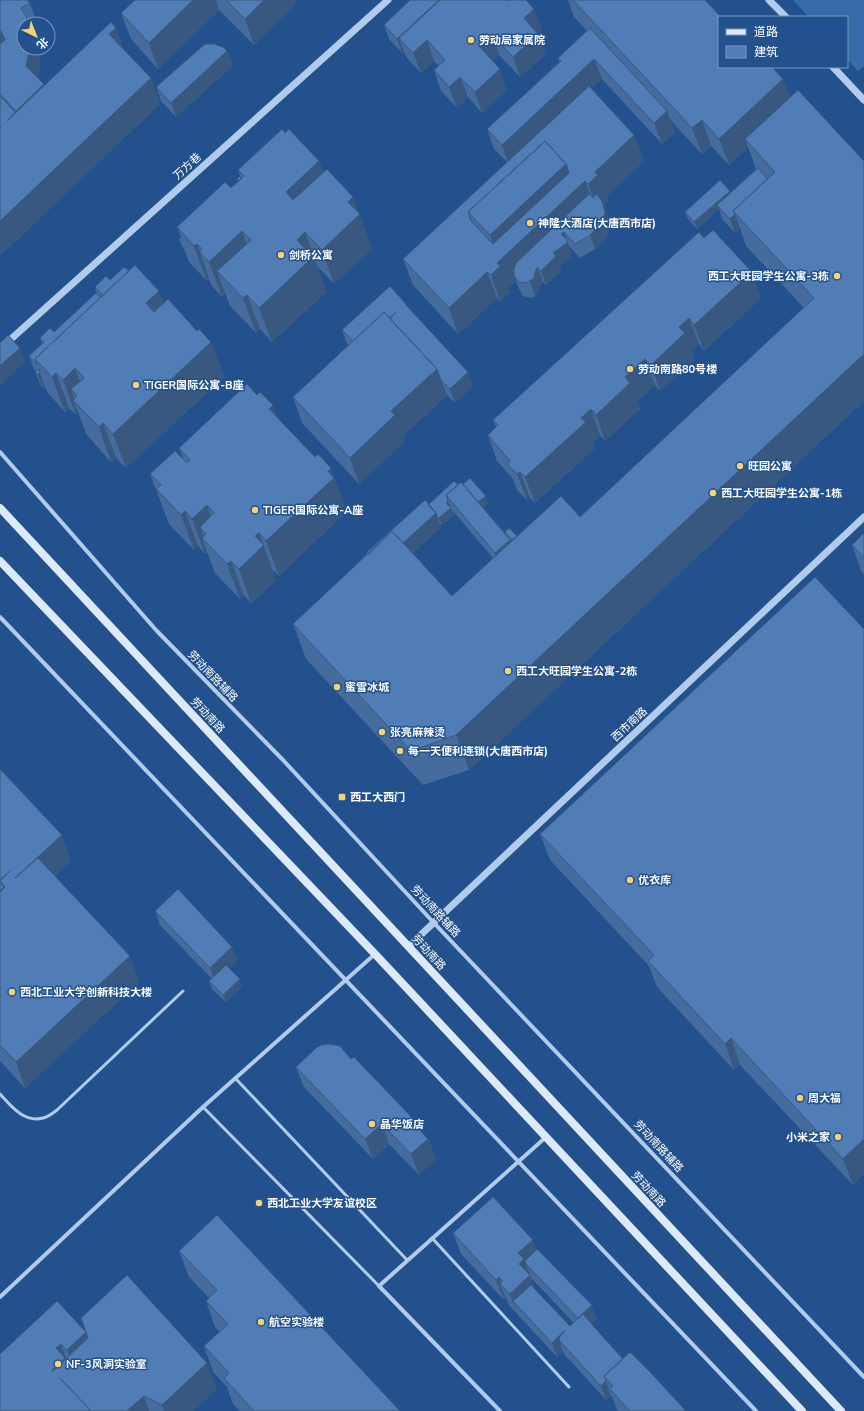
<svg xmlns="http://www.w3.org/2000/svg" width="864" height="1411" font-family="'Nunito Sans','Noto Sans SC',sans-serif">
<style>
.green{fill:#376baa}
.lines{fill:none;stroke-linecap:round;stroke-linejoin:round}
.service{stroke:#b1cceb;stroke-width:3}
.minor{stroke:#b1cceb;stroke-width:4}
.tertiary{stroke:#b1cceb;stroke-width:7}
.secondary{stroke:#dde9f9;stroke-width:8}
.wall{fill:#456c9d;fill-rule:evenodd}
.shaded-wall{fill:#38587f}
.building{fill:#507db6;stroke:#38587f;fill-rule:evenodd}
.poi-dot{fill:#f7d174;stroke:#23518d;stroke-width:1.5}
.labels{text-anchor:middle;stroke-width:3;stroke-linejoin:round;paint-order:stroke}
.poi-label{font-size:11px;font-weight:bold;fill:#fff;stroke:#23518d;text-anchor:start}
.street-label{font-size:11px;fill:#fff;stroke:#23518d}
</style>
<rect width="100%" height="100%" fill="#23518d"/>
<!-- green -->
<path class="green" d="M793,0H864V66L858,71L847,59V17H809Z"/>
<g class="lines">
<!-- service -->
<path class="service" d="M236,1079L407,1260
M0,1094C11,1106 24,1123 43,1118C48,1117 53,1113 57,1110L183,991
M203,1107L379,1286
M432,1238L569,1387"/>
<!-- minor -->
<path class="minor" d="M0,452L156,630L283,760L434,923L864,1377
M0,617L756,1411
M0,1297L203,1107L375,954
M500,1411L379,1286L546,1137"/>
<!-- tertiary -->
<path class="tertiary" d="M769,0L786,17
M833,67L864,100
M0,349L388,0
M409,946L864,517"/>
<!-- secondary -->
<path class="secondary" d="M0,508L841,1411
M0,561L375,954L802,1411"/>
</g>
<!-- wall -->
<path class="wall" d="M0,0L30,3L37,24H24L40,58V70L38,78L45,85L125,51L151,78L160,104L0,256Z
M135,0H296L293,7L254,45L219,10L158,69L131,39L121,13Z
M568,0H705L719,67L783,79L790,97L864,161V401L469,770L423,785L306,659L293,624L367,555L366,553L428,505L458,485L463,484L488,503L483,508L506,534L505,532L517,536L580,517L804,308L746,246L740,228L735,233L722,219L719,209L697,229L688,219L685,212L730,191V193L756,169L748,147L729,165L711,146L702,154L670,120L675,132L662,144L602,79L591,89L634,135L644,161L606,197L608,201L604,205L607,215L610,227L607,237L595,249L580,258L569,246L572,254V257L559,266L561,271L546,285L543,282L541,284L539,292L535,296L531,298L523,296L519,289L516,281L508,288L510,292L500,301L497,298L458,334L413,285L403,259L507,162L494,149L487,129L559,62L558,58L587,31L574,17ZM452,510L493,558L452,596L413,553L441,527L440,524L442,525L454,515Z
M384,25L542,29L537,33L546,54L520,77L499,55L492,61L507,90L482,113L468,97L457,108L441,91L434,70L439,66L434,61L421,73L407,58L404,52L402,53L389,39Z
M227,51L233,65L176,117L161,101L156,87Z
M285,133L319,161L323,172L353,197L372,249L334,284L318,267H317L326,292L272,342L260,329L256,333L230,306L225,293L222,297L212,286L209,279L207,281L189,262L184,249L182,246L179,239L181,238L177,227L231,188L238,182L237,179L240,176L238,170Z
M704,238L761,298L704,351L699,344L691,351L694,360L660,391L655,385L637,401L640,409L605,441L600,435L593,442L595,448L535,503L530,498L527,500L517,490L513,479L497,461L488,435L496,427L493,420Z
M129,271L164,303L211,342L224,377L126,468L116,458L111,462L86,434L78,412L76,415L69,408L65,412L48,393L45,387L43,389L41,386L29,356L42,344L40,338L54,332L97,294L95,287L110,280Z
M407,306L473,386L455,403L446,394L447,395L403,436L405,441L359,484L302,423L293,397L349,345L347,344L342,330Z
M277,417L344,502L343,503L346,512L279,576L272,569L276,580L251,603L244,595L240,599L215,573L207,552L205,554L198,546L194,550L169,524L150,474L183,459L179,448Z
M864,533V574L861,571L852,545Z
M864,629V1174L853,1185L740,1065L734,1070L657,987L649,966L550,860L540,834Z
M0,769L62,835L71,861L55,876L139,982L25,1088L0,1061Z
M155,911L238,961L229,968L242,986L226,1002L212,989L209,981L212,979L160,925Z
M296,1067L423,1133L428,1139L436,1159L419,1175L389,1144L373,1159L304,1087Z
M453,1233L536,1250L597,1319L591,1324L595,1328L623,1359L686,1411H619L617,1410L613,1398L611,1396L606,1400L564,1354L563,1351L557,1357L518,1315L508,1304L506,1298L504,1300L461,1254ZM531,1278L574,1323L570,1326L535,1290Z
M179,1251L400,1411H240L233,1404L227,1387L213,1372L204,1346L220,1332L215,1327L206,1301L209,1298L189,1277Z
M88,1338L207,1363L217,1389L193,1411H0V1354Z"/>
<!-- shaded-wall -->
<path class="shaded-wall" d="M193,0H216L219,10L158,69L149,43Z
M264,0H296L293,7L254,45L245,19Z
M534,9L542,29L531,39L524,18Z
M116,28L126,54L109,34Z
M1,31L14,66L0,79V33Z
M492,34L499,55L486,67L479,46Z
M538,34L546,54L520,77L513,57Z
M399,38L404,52L402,53L397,39Z
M427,40L434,61L421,73L413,53Z
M30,48H37L40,58V70L35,92L26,66Z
M227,51L233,65L176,117L171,103Z
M594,59L602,79L509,165L502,145Z
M500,69L507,90L482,113L475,92Z
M460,77L468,97L457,108L449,87Z
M151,78L160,104L0,256V221Z
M783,79L793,105L745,139L748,147L729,165L719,139Z
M44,84L54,110L25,137L16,111Z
M667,111L675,132L662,144L654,123Z
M702,120L711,146L702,154L692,128Z
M634,135L644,161L606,197L608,201L604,205L607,215L610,227L607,237L595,249L590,235L598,210L588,184L595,172Z
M319,161L332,196L298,226L286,192Z
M566,164L585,181L595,207L564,232L572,254V257L559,266L561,271L546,285L541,271L554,258L516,265L515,264L520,277L514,275L516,281L508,288L510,292L500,301L491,275L497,263L499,261L490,235Z
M730,191L732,198L717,205L719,209L697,229L694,222Z
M353,197L372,249L334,284L322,250L348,202Z
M735,214L740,228L735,233L730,219Z
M242,231L255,266L217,271L225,293L222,297L209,262Z
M305,232L318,267H317L326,292L272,342L259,308L297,240Z
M197,244L209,279L207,281L194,246Z
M538,268L543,282L541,284L539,292L535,296L530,281L536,269Z
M487,272L497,298L458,334L449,308Z
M752,272L761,298L704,351L694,325Z
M159,291L172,325L159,338L146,303Z
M247,295L260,329L256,333L243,298Z
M689,318L699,344L691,351L694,360L660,391L651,365L679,327Z
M211,342L224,377L126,468L113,434Z
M20,348L25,362L0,385V366Z
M864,354V401L469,770L456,735Z
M645,359L655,385L637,401L640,409L605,441L596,415L625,377Z
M75,368L88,403L71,389L76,403L73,400L78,412L76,415L63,380Z
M437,369L447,395L403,436L405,441L359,484L350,458L391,411Z
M468,372L473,386L455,403L450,389Z
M40,373L45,387L43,389L38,375Z
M56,373L69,408L65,412L52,377Z
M273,405L285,440L269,409Z
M591,409L600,435L593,442L595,448L535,503L525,477L581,418Z
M103,423L116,458L111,462L99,427Z
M331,468L344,502L343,503L346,512L279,576L266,541Z
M520,472L530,498L527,500L517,474Z
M486,496L488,503L481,510L478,503Z
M448,501L454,515L442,525L439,518L446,503Z
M207,505L219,540L200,527L205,541L202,538L207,552L205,554L192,519Z
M185,511L198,546L194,550L181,515Z
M436,513L441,527L384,580L378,566Z
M259,533L276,580L251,603L239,569L255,536Z
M510,540L516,554L500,567L495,553Z
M231,561L244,595L240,599L227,564Z
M62,835L71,861L25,904L15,878Z
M232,947L238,961L215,982L210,968Z
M130,956L139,982L25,1088L16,1062Z
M240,979L242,986L226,1002L223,995Z
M731,1038L740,1065L734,1070L725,1044Z
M382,1124L389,1144L373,1159L365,1139Z
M420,1126L426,1141L428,1139L436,1159L419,1175L411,1154L418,1128Z
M864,1139V1174L853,1185L843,1159Z
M533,1240L540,1260L526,1264L538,1296L513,1301L517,1315L510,1294L519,1264L518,1253Z
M499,1277L502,1286L500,1284L506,1298L504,1300L496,1280Z
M592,1305L597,1319L583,1332L578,1318Z
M565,1330L559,1340L563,1351L557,1357L552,1343Z
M86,1332L95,1358L76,1376L67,1350Z
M61,1344L70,1370L62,1396L52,1370L56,1348Z
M207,1363L217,1389L193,1411H164L162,1405Z
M606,1381L611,1396L606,1400L601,1386Z
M144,1396L149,1411H127Z"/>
<!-- building -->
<path class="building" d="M0,0H27L30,3L21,8L23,12L26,15L28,24H24V48H30L26,66L44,84L16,111L0,94V44L5,40L1,31L0,30Z
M135,0H193L149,43L121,13Z
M226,0H264L245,19Z
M410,0H439L397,39L384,25Z
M440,0H507L508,1L509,0H526L534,9L524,18L538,34L513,57L492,34L479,46L500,69L475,92L460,77L449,87L434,70L445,60L427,40L413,53L399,38Z
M573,0H705L721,17H719V67H772L783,79L719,139L702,120L692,128Z
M111,22L116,28L109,34L151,78L0,221V127L1,126L0,127V96L15,112L7,121Z
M590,28L667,111L654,123L594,59L502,145L487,129L561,61L558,58Z
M205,44H214L223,47L227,51L171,103L156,87Z
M589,86L634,135L595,172L598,175L588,184L585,181L497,263L500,266L491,275L487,272L449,308L403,259ZM545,141L566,164L569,173L493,244L471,221L468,212Z
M798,90L864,161V354L456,735L411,751L293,624L392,531L452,596L561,496L580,517L814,298L733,211L775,172L745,139Z
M282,129L285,133L289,129L319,161L286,192L293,200L327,169L353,197L348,202L360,214L322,250L305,232L297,240L313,257L259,308L247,295L243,298L217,271L251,240L242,231L209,262L199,251L202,249L197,244L194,246L177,227L225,182L231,188L244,176L238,170Z
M545,141L566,164L490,235L468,212Z
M758,168L767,179L733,211L735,214L730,219L717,205Z
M240,176L241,179L238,181L237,179Z
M720,180L730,191L694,222L685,212Z
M589,194L593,198L596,194L602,201L605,213L602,222L590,235L575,244L564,232L561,234L567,240V243L553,253L556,256L541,271L538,268L536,269L534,278L530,281L526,283L518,282L514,275V268L516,265L515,264Z
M713,230L752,272L694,325L689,318L679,327L685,333L651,365L645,359L625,377L630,383L596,415L591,409L581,418L586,422L525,477L520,472L517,474L507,464L510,461L488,435L498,425L493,420L699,232L704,238Z
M135,265L159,291L146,303L154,312L168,299L197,331L199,329L211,342L113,434L103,423L99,427L73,400L77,396L71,389L84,378L75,368L63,380L56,373L52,377L35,359Z
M124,267L129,271L103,295L95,287L106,276L110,280Z
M390,286L406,304H405L468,372L450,389L441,380L437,369L390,319L396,312L390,318L384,312L353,341L342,330Z
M96,293L101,297L35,359L37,365L29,356L44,342L40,338L50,328L54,332Z
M384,312L437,369L391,411L395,415L350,458L293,397Z
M8,335L20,348L0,366V343Z
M39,369L40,373L38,375L35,372Z
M247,384L257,395L260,392L273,405L269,409L315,457L318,454L331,468L328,471L334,478L266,541L259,533L255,536L264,545L239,569L231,561L227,564L202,538L206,534L200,527L214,513L207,505L192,519L185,511L181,515L156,489L161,485L150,474L175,451L187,463L190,460L179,448Z
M470,478L486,496L478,502L463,484Z
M454,481L458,485L446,495L448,501L446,503L451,508L439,518L437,517L436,513L428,505Z
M461,482L510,540L495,553L446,495Z
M425,500L436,513L403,543L392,531L368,555L366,553Z
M509,528L517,536L512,540L505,532Z
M864,533V558L852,545Z
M815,577L864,629V1139L843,1159L731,1038L725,1044L648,961L654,955L540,834Z
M0,769L62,835L15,878L38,858L130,956L16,1062L0,1045V892L5,887L0,881L10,871L0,880Z
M0,883L4,887L0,891Z
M178,889L232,947L210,968L155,911Z
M226,965L240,979L223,995L209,981Z
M330,1044L340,1046L351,1059L354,1057L420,1126L418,1128L428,1139L411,1154L382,1124L365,1139L296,1067L317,1047L322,1045Z
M493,1197L533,1240L518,1253L524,1259L519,1264L530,1275L510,1294L500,1284L503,1281L499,1277L496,1280L453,1233Z
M217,1215L400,1411H254L224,1378L229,1373L204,1346L228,1324L206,1301L217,1290L179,1251Z
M537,1249L592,1305L578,1318L526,1264L525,1261Z
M127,1275L207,1363L162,1405L144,1396L127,1411H91L60,1378L91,1411H0V1354L57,1301L86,1332L67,1350L61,1344L56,1348L65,1358L52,1370L53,1371L88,1338L81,1318Z
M531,1285L570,1326L583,1314L595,1328L623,1359L604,1376L606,1381L601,1386L559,1340V1338L565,1330L552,1343L513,1301Z
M630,1352L651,1373L686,1411H630L610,1389L613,1386L604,1376Z"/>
<!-- markers -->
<g class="poi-dot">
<circle cx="471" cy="40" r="4"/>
<circle cx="530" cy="223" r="4"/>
<circle cx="281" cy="255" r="4"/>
<circle cx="837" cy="276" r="4"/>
<circle cx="630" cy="369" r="4"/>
<circle cx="136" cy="385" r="4"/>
<circle cx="740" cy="466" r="4"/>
<circle cx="713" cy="493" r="4"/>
<circle cx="255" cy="510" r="4"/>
<circle cx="508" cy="671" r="4"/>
<circle cx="337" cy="687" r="4"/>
<circle cx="382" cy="732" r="4"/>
<circle cx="400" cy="751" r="4"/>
<rect x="338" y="793" width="8" height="8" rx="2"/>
<circle cx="630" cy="880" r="4"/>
<circle cx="12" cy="992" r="4"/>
<circle cx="800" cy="1098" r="4"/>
<circle cx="372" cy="1124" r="4"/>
<circle cx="838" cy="1137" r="4"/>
<circle cx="259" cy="1203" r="4"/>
<circle cx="261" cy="1322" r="4"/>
<circle cx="58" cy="1364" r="4"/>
</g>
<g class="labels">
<!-- poi labels -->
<g class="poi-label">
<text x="479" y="44">劳动局家属院</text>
<text x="538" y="227">神隆大酒店(大唐西市店)</text>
<text x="289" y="259">剑桥公寓</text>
<text x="829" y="280" text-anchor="end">西工大旺园学生公寓-3栋</text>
<text x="638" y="373">劳动南路80号楼</text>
<text x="144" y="389">TIGER国际公寓-B座</text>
<text x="748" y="470">旺园公寓</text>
<text x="721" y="497">西工大旺园学生公寓-1栋</text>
<text x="263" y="514">TIGER国际公寓-A座</text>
<text x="516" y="675">西工大旺园学生公寓-2栋</text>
<text x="345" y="691">蜜雪冰城</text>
<text x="390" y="736">张亮麻辣烫</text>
<text x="408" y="755">每一天便利连锁(大唐西市店)</text>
<text x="350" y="801">西工大西门</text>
<text x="638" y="884">优衣库</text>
<text x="20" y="996">西北工业大学创新科技大楼</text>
<text x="808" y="1102">周大福</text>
<text x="380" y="1128">晶华饭店</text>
<text x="830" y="1141" text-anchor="end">小米之家</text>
<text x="267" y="1207">西北工业大学友谊校区</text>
<text x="269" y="1326">航空实验楼</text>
<text x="66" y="1368">NF-3风洞实验室</text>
</g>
<!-- street labels -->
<g class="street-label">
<text transform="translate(187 166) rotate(-42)" y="4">万方巷</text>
<text transform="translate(213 676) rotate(46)" y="4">劳动南路辅路</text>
<text transform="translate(208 715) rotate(47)" y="4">劳动南路</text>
<text transform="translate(629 724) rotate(-43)" y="4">西市南路</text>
<text transform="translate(436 911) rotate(47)" y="4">劳动南路辅路</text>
<text transform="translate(429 952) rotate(47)" y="4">劳动南路</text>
<text transform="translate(659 1146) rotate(47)" y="4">劳动南路辅路</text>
<text transform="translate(649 1189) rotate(47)" y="4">劳动南路</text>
</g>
</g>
<!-- legend -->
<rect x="718" y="16" width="130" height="52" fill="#23518d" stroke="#7b97bb"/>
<rect x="726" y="29" width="20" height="6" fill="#dde9f9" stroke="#7b97bb"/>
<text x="754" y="36" font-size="12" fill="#ffffff">道路</text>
<rect x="726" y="46" width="20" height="12" fill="#507db6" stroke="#7b97bb"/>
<text x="754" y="56" font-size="12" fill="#ffffff">建筑</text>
<!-- north arrow -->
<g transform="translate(36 36) rotate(137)"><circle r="19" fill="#23518d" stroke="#7b97bb"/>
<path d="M0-3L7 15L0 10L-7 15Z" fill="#f7d174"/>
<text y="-6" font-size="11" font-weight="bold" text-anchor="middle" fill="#ffffff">北</text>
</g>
</svg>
